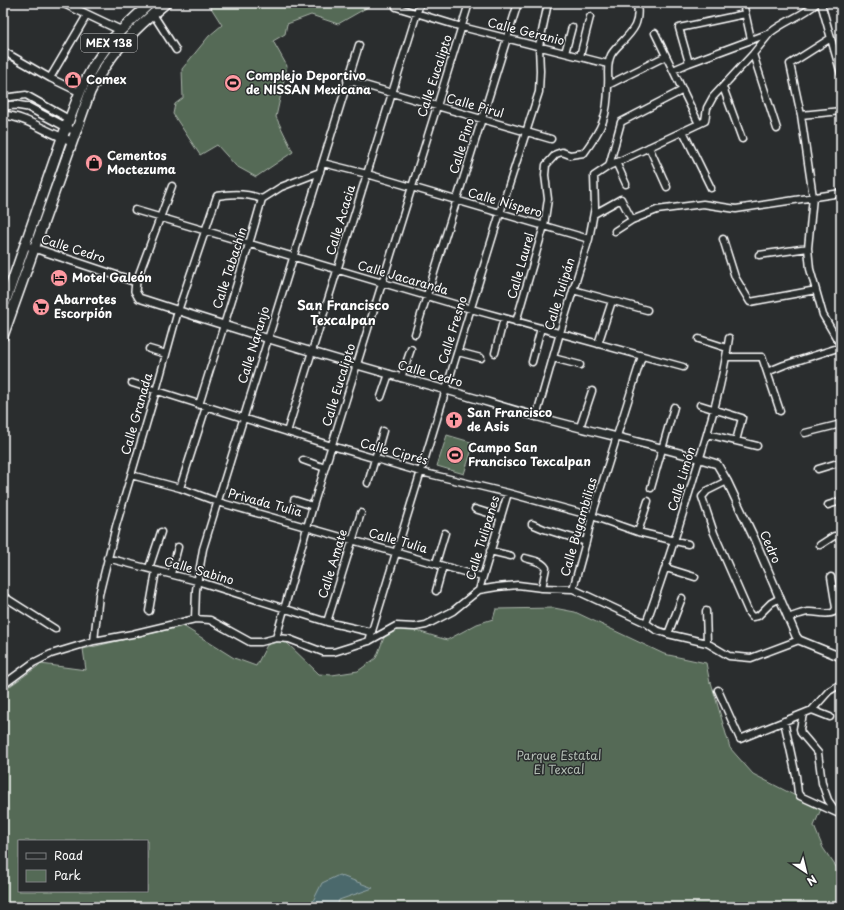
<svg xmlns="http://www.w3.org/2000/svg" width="844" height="910" font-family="'Playpen Sans',sans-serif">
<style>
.green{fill:#546a56;stroke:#aab4aa;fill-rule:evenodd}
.water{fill:#4b696c;stroke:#93a5a7}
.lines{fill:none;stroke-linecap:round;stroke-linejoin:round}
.minor-casing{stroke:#fff;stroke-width:9}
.tertiary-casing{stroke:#fff;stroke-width:10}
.primary-casing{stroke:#fff;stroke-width:12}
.minor{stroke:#2a2d2e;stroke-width:6}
.tertiary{stroke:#2a2d2e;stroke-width:7}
.primary{stroke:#2a2d2e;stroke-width:9}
.labels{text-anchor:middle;stroke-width:3;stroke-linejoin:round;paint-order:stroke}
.shield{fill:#2a2d2e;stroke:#bfc0c0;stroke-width:1}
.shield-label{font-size:11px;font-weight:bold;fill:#fff}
.street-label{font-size:12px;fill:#fff;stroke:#2a2d2e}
.poi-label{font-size:12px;font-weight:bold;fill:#fff;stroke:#2a2d2e;text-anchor:start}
.park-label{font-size:12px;fill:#b2bcb3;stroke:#2a2d2e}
.neighbourhood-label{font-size:13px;font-weight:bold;fill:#fff;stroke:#2a2d2e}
</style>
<rect width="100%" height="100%" fill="#2a2d2e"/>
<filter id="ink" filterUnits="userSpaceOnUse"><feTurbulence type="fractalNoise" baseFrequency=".025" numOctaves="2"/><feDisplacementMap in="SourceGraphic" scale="8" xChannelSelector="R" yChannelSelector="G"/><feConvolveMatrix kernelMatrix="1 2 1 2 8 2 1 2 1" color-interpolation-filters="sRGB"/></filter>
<g filter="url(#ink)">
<!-- green -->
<path class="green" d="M208,3H375L338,24L311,15L287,24L285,34L273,41L287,66L276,117L293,152L256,177L236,166L217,145L200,155L173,114L175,104L183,98L182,69L209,36L222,25Z
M447,435L474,443L464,474L437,466Z
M554,608L575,612L664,654L706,663L710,683L711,682L730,748L753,774L821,809L814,826L823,848L841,874V907H3V691L41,664L86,670L83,649L183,626L234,658L256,666L267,645L284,640L319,674L332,675L358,671L376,658L385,635L404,627L447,640L477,624L493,619L496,609ZM19,841H147V891H19Z"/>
<!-- water -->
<path class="water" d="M339,875L373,888L339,900L337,907H310L322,883Z"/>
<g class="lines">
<!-- minor casing -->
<g class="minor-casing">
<path id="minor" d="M743,3L751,39
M821,3L841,74
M396,7L462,27L608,64
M153,14L176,50
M655,33L699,124
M831,38L790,64L801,115L813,197L808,248L810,269L823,315L841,346
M3,51L50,78L79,92
M565,53L572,27
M753,54L777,129
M580,56L590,17
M689,63L679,28L745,14
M673,70L689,63L770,33C784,21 803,16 817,3
M50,78L87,15
M347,80L551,139
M608,85L666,56
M723,87L742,139
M3,98L26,95L69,119
M801,115L841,111
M683,131L711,188
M649,147L667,187
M616,162L626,184
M323,163L367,174L589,239
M609,166L621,122L683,90
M135,210L471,309L683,367
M594,214L621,199L632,220
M615,231L632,220L657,210L703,204L736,209L841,193
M723,239L735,277L750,302L816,290
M759,255L808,248
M136,282L172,186
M573,290L647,310
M516,322L544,226L548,199L545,175L546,165L556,154L562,152L570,155L584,153C602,128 608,117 608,85C609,74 606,66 611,55C613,51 617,47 621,43C634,30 640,23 637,3
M415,334L518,3
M699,339L727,348
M598,344L612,301
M149,349L166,354
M458,352L481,358
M495,353L504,318
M726,357H762L780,411
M553,358L580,365
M532,362L541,328
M767,372L784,365L841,347
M401,378L411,349
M132,383L332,446L421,472L508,493L592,516L638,532L688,544
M381,397L389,374
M199,405C220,336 243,268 262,199L281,187L320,172
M700,405L742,418L736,441
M536,417L560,333L589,239L595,207L594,176L609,166L705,121L707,108L713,97L753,54L770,33
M580,427L592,391
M287,432L420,3
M805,433L841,424
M707,434L757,446
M303,460L325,468
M818,469L841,462
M131,475L180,488L218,502L482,577
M727,481L707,491L702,497L714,533L749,613L752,617L758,616L771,603L780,598
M368,483L383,431
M180,488L206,407
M651,488L674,407
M294,500L313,506
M828,505L841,501
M475,509L501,517
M532,524L544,529L586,542
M638,532L648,501
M820,545L834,536H841
M490,551L511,556
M107,558L197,581L327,622L371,632
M525,558C532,560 542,561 546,568L542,588
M436,563L445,533
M149,568L161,532
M666,568L695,577
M171,574L178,547
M573,589L586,542L592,516L642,356
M479,590L508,493
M436,591L443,566
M3,596L55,629
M149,611L156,571
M706,611L707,643
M788,618C794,616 801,613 808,612C816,611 827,616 834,612L836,608L831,577
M195,619L196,590L203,549L359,45
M327,622L361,513
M646,623C665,572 681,520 697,467C710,425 723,382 729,338
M668,634L682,598
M276,638L313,506L469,3
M94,641L99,595L116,526L156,391L178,311L217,196C233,193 247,193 262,199
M369,641L500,213L539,92L540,71L539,46L548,3
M3,685L33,663L51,654L94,641L132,634L195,619L210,620L250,642H261L276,638L289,639L323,652H334L369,641L396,626L415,627L426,625L453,611L479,590L497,587L518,585L542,588L573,589L646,623L656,630L668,634L707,643L729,656L751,658L799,640
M718,690L740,739L812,710L829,691L841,684
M812,710L830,717
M803,714L800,729L801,733L818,753L822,783L828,800L837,813L841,815
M784,721L796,776L798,793L800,796L837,813"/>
</g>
<!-- tertiary casing -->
<g class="tertiary-casing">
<path id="tertiary" d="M63,3L120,30
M3,106L16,105L28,107L70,129
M3,115C28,117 48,134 72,141
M31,247L136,282L135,291L139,298C240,331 343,362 446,390C476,398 505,408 535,416C596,433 657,445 717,464L727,481L754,538L796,636L799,640L841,657"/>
</g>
<!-- primary casing -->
<g class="primary-casing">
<path id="primary" d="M3,308L62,138L82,87L94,65L113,38L150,3
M3,336L90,92C109,54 134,29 166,3"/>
</g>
<!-- minor -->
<use href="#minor" class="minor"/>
<!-- tertiary -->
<use href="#tertiary" class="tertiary"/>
<!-- primary -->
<use href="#primary" class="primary"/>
</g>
</g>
<!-- icons -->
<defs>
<g id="shop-disc" transform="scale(0.9)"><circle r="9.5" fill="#ff9aa2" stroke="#2a2d2e"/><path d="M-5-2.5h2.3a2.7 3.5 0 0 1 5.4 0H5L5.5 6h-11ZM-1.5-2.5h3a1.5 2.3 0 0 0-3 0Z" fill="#111"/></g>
<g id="stadium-disc" transform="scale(0.9)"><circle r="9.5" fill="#ff9aa2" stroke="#2a2d2e"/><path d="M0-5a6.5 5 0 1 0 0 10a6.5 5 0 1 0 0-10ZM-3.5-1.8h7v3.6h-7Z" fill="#111"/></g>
<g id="hotel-disc" transform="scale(0.9)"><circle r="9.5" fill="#ff9aa2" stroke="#2a2d2e"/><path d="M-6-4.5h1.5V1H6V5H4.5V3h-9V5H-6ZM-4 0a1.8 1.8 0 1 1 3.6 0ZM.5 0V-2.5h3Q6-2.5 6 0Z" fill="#111"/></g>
<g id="supermarket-disc" transform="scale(0.9)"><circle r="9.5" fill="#ff9aa2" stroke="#2a2d2e"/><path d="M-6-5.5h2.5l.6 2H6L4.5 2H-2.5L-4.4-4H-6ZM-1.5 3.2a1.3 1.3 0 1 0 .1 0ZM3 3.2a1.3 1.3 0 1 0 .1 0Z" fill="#111"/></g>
<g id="church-disc" transform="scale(0.9)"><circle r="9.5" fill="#ff9aa2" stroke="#2a2d2e"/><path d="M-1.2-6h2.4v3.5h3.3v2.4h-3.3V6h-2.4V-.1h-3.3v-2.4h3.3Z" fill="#111"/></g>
</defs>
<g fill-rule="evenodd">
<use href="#shop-disc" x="73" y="80"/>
<use href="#stadium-disc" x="233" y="83"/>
<use href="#shop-disc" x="94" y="163"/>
<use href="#hotel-disc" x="59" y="278"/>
<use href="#supermarket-disc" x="41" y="307"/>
<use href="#church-disc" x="454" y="420"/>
<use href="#stadium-disc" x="455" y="455"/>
</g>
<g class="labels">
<!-- shield labels -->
<rect class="shield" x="81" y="34" width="56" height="18" rx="3"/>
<g class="shield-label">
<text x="109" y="47">MEX 138</text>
</g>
<!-- street labels -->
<g class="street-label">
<text transform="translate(526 32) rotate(14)" y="4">Calle Geranio</text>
<text transform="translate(435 76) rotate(-72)" y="4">Calle Eucalipto</text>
<text transform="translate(475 106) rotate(16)" y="4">Calle Pirul</text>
<text transform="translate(462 146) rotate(-73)" y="4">Calle Pino</text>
<text transform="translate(505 203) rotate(16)" y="4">Calle Níspero</text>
<text transform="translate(341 220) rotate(-73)" y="4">Calle Acacia</text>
<text transform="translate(73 249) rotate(18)" y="4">Calle Cedro</text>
<text transform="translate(521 266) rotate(-74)" y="4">Calle Laurel</text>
<text transform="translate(230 268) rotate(-72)" y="4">Calle Tabachín</text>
<text transform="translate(403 278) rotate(16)" y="4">Calle Jacaranda</text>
<text transform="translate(560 294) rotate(-73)" y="4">Calle Tulipán</text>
<text transform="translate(453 330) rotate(-73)" y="4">Calle Fresno</text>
<text transform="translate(254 345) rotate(-73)" y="4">Calle Naranjo</text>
<text transform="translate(430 374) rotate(16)" y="4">Calle Cedro</text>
<text transform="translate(339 385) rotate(-73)" y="4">Calle Eucalipto</text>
<text transform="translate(137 414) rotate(-74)" y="4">Calle Granada</text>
<text transform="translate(394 452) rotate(15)" y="4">Calle Ciprés</text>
<text transform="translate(682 479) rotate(-73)" y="4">Calle Limón</text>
<text transform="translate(265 503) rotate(15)" y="4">Privada Tulia</text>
<text transform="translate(579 527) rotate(-74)" y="4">Calle Bugambilias</text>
<text transform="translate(483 538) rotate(-73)" y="4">Calle Tulipanes</text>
<text transform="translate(398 541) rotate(16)" y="4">Calle Tulia</text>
<text transform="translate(770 547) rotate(66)" y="4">Cedro</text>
<text transform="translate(333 564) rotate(-73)" y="4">Calle Amate</text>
<text transform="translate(199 571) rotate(16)" y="4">Calle Sabino</text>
</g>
<!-- poi labels -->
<g class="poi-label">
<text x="246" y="80">Complejo Deportivo<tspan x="246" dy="14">de NISSAN Mexicana</tspan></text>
<text x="86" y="84">Comex</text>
<text x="107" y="160">Cementos<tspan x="107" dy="14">Moctezuma</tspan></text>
<text x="72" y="282">Motel Galeón</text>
<text x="54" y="304">Abarrotes<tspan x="54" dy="14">Escorpión</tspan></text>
<text x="467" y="417">San Francisco<tspan x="467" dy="14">de Asis</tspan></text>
<text x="468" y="452">Campo San<tspan x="468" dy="14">Francisco Texcalpan</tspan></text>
</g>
<!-- park labels -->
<g class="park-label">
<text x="559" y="760">Parque Estatal<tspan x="559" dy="14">El Texcal</tspan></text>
</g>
<!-- neighbourhood labels -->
<g class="neighbourhood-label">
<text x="343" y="310">San Francisco<tspan x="343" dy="15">Texcalpan</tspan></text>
</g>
</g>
<!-- margin -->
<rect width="844" height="910" fill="none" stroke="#2a2d2e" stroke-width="16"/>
<rect x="8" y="8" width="828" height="894" fill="none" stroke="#fff" stroke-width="1.5" filter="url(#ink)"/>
<!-- legend -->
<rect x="18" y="840" width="130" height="52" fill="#2a2d2e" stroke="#7f8182"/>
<rect x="26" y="853" width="20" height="6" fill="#2a2d2e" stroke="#7f8182"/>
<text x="54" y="860" font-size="12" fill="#ffffff">Road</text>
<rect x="26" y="870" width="20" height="12" fill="#546a56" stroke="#7f8182"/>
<text x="54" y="880" font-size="12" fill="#ffffff">Park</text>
<!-- north arrow -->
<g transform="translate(806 872) rotate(145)" stroke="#2a2d2e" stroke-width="3" paint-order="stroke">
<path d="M0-3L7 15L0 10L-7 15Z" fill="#ffffff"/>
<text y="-6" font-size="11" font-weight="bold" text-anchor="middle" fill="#ffffff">N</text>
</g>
</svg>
